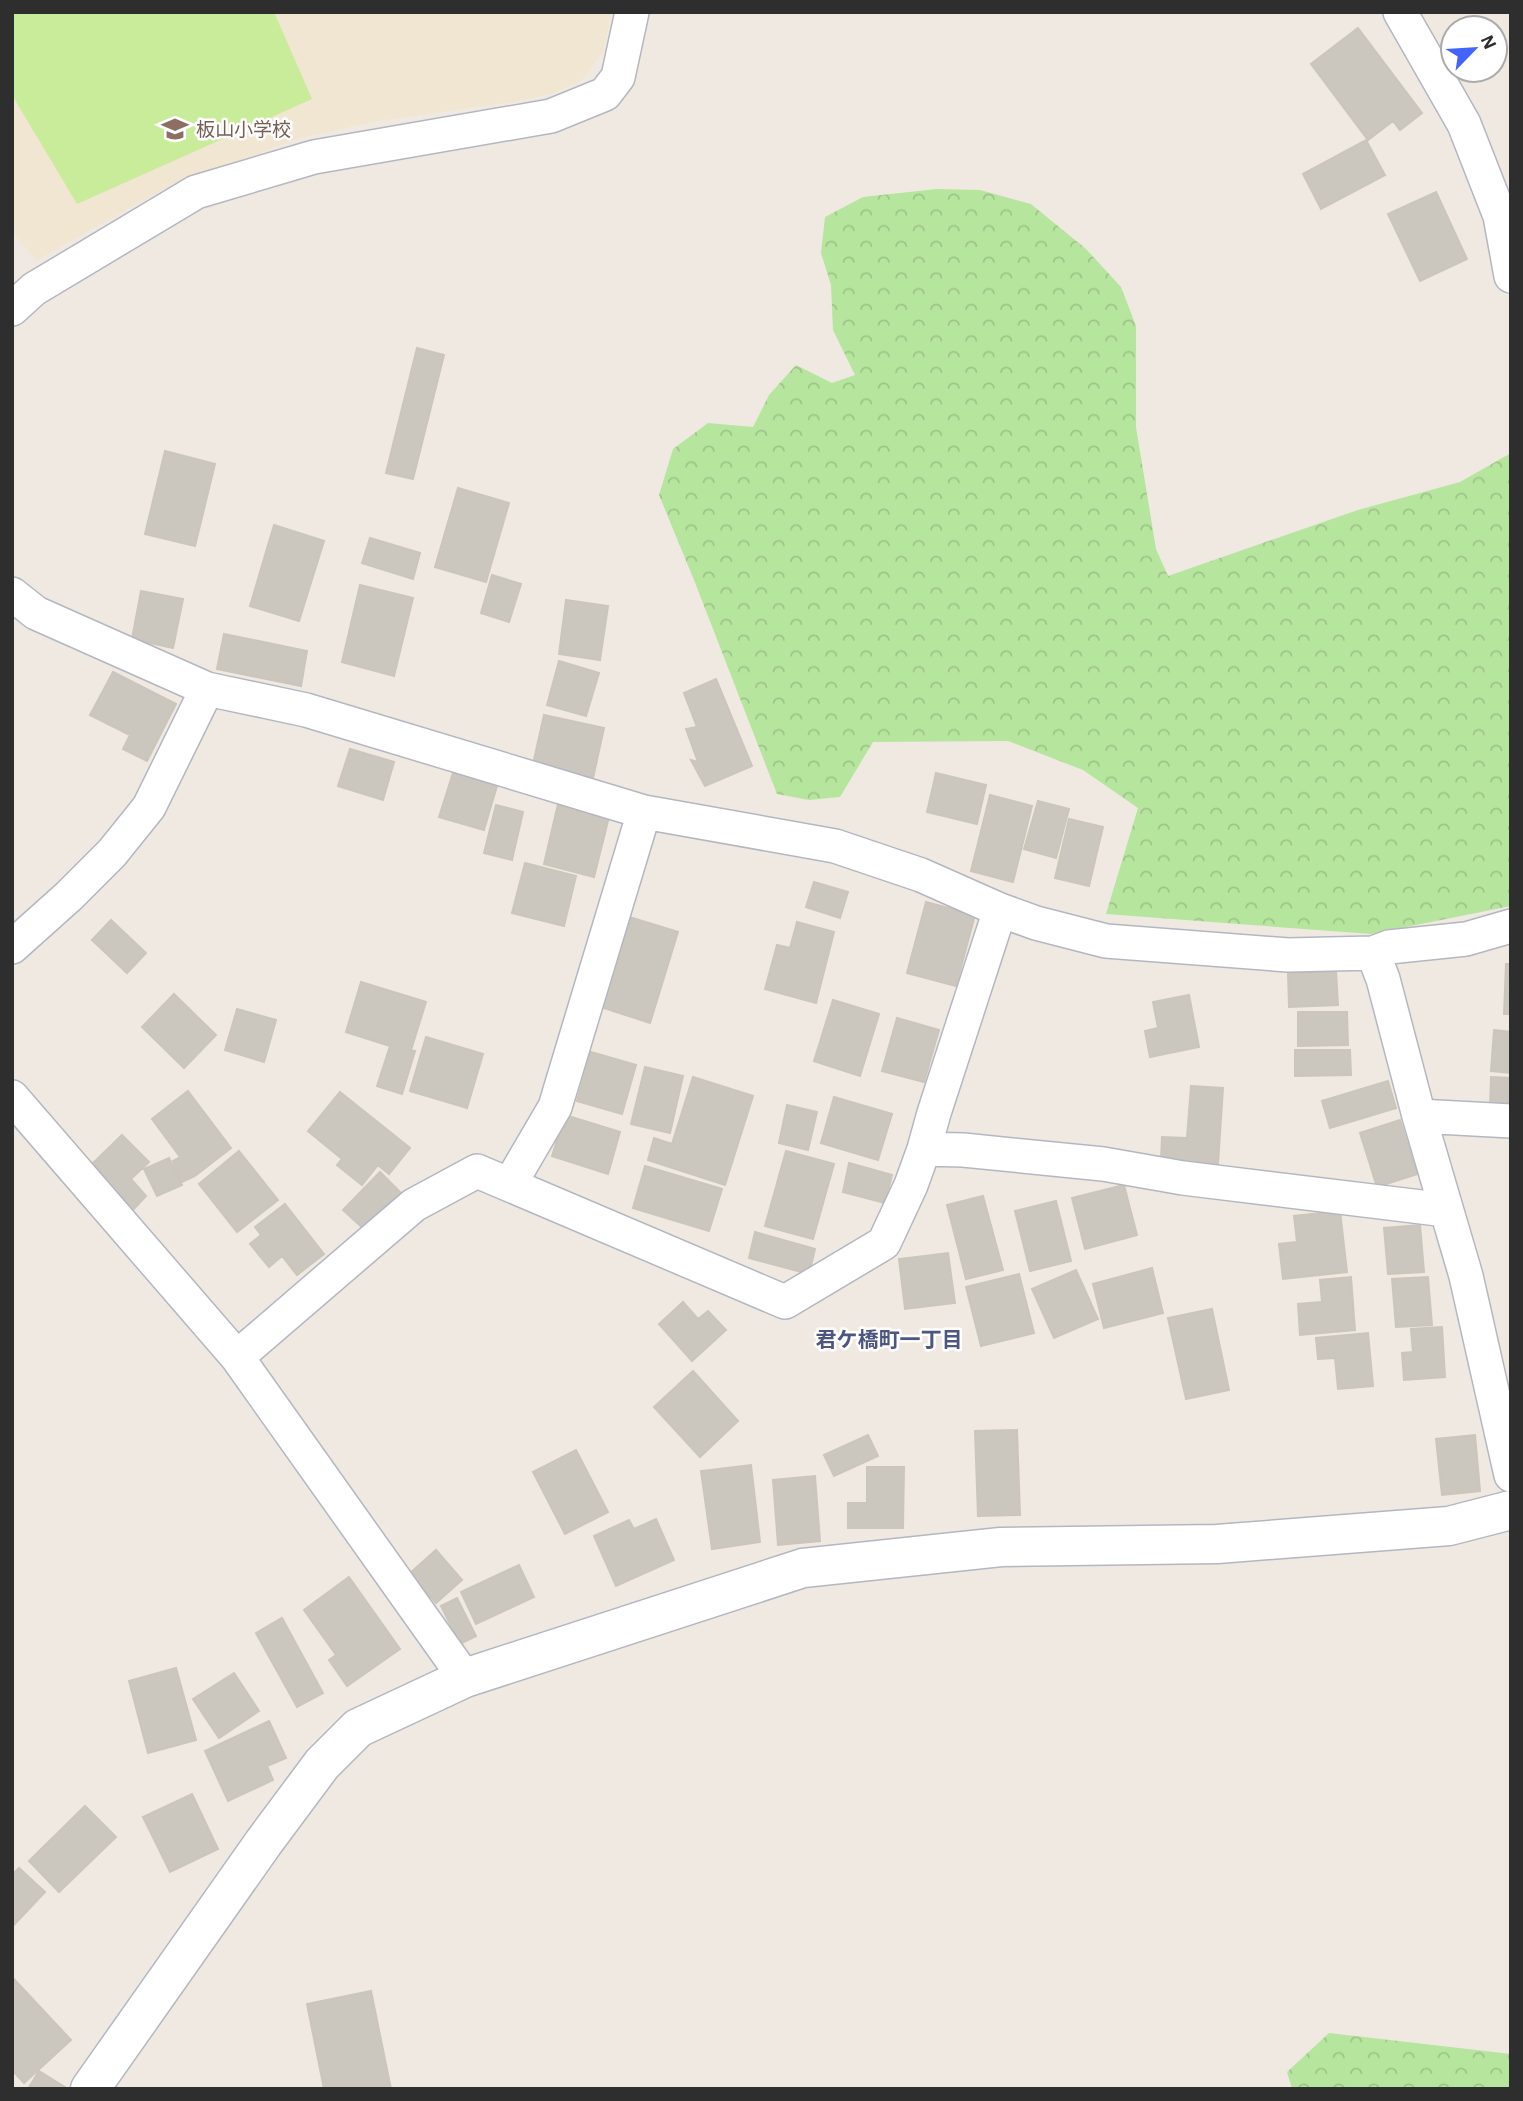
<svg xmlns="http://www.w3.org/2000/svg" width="1523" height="2101" font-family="'Alegreya Sans','Noto Sans JP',sans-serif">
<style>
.education{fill:#f0e6d1}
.forest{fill:url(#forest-crowns)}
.pitch{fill:#c9ec9a}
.building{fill:#cbc7bf;stroke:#cbc5ba;stroke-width:2}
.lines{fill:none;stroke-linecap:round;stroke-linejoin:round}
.street-casing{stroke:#b4b7c1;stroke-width:36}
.secondary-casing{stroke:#b4b7c1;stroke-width:41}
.street{stroke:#fff;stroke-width:33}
.secondary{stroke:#fff;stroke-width:38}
.labels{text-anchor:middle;stroke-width:5;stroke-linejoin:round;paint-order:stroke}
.education-label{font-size:19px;fill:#785e54;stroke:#fff;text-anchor:start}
.neighbourhood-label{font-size:21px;font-weight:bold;fill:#4d5680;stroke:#fff}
</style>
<defs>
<pattern id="forest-crowns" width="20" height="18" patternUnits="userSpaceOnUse" patternTransform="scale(1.75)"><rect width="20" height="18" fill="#b6e59e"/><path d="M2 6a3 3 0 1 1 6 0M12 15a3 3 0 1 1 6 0" fill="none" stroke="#9dc588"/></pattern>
</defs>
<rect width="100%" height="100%" fill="#efe9e1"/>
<!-- education -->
<path class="education" d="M12,12H611L604,50L582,80L554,93L519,101L377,121L300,138L166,188L37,260L12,232Z"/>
<!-- forest -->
<path class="forest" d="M937,189L980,190L1031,204L1086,249L1121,287L1136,326V427L1156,549L1168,576L1358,510L1460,482L1511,453V906L1371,934L1106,914L1138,808L1083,770L1008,741L873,742L840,797L809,800L777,794L694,580L659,495L673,449L708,423L753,427L769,395L796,365L832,383L855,375L833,330L831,285L821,253L825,217L863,197Z
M1329,2033L1511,2054V2089H1292L1287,2072Z"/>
<!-- pitch -->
<path class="pitch" d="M12,12H274L312,99L77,204L12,95Z"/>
<!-- building -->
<path class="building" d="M1358,28L1422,113L1400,130L1393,121L1368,140L1311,64Z
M1366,140L1385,175L1321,209L1303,174Z
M1436,192L1467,259L1420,281L1388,214Z
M417,348L444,355L413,479L386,473Z
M165,451L215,464L195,546L145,534Z
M458,488L509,503L486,582L435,567Z
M274,525L324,541L299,621L250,606Z
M370,538L420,553L413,579L362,563Z
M492,575L521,584L509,622L481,613Z
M360,585L413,598L394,676L342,662Z
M141,591L183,599L173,648L132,639Z
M566,600L608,606L600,660L559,654Z
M224,634L307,651L301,686L217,669Z
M559,661L599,673L586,716L547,705Z
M113,672L176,704L147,761L123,749L130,735L90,715Z
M716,679L752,766L705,786L691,760L698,762L686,729L697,727L684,693Z
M544,715L604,728L593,778L533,764Z
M350,749L394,762L383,800L338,786Z
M453,773L497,786L484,830L439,817Z
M936,773L986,785L977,824L927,812Z
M990,795L1032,806L1013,882L971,871Z
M1038,801L1069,809L1056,858L1024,849Z
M558,804L609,817L594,877L544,864Z
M496,805L523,812L512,860L484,853Z
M1069,819L1103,827L1089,886L1055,878Z
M525,863L576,876L564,926L512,913Z
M814,882L848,892L840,918L806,907Z
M926,902L975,915L956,986L907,973Z
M626,916L678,932L650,1023L598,1006Z
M111,920L146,953L127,973L92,940Z
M797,922L834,932L816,1003L765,989L777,945L790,948Z
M1506,964H1511V1014H1504Z
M1336,971L1338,1005L1289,1007L1288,973Z
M361,982L426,1002L411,1050L415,1051L402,1094L377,1086L390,1046L346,1032Z
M174,994L216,1035L184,1068L142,1027Z
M1189,995L1199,1047L1150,1057L1145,1031L1158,1028L1153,1002Z
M833,1000L879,1014L860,1076L814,1061Z
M237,1009L276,1020L264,1062L225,1050Z
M1298,1012H1347L1348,1045L1298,1046Z
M897,1018L939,1030L924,1082L882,1071Z
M1494,1030L1511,1032V1073L1491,1071Z
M426,1037L483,1054L467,1108L410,1091Z
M1295,1050H1350L1351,1075L1295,1076Z
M591,1052L636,1065L622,1114L577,1101Z
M645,1067L683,1076L670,1133L631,1124Z
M693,1077L753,1096L725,1185L648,1160L654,1138L672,1144Z
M1491,1077L1511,1078V1109L1490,1108Z
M1388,1081L1396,1108L1330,1128L1322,1101Z
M1191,1086L1223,1088L1218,1164L1161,1160L1162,1137L1187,1138Z
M188,1091L231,1148L195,1176L182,1182L173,1161L180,1157L152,1119Z
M340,1092L410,1148L389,1174L378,1165L362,1185L337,1165L342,1159L308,1131Z
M834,1097L892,1114L878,1160L821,1143Z
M787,1105L817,1112L808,1150L779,1143Z
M565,1115L620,1132L608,1174L552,1156Z
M1400,1120L1417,1174L1377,1187L1360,1133Z
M122,1135L149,1162L131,1179L146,1196L131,1212L89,1167Z
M239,1151L278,1200L237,1232L199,1184Z
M786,1151L834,1164L813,1239L765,1226Z
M169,1158L182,1185L157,1196L144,1169Z
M849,1163L892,1175L885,1203L843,1192Z
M645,1166L722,1189L709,1231L633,1208Z
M380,1172L401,1193L365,1230L343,1210Z
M1124,1185L1137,1235L1085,1249L1072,1198Z
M983,1196L1003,1270L966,1279L947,1205Z
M1056,1201L1071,1261L1030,1271L1015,1211Z
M285,1204L324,1254L297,1275L282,1256L269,1267L250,1244L261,1235L255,1227Z
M1340,1211L1347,1272L1283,1279L1279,1244L1297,1242L1294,1216Z
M1420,1225L1424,1272L1388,1274L1384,1228Z
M755,1232L815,1249L809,1274L749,1258Z
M948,1253L955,1303L905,1309L899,1259Z
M1152,1268L1163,1313L1104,1328L1093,1284Z
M1076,1270L1098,1319L1054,1338L1032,1289Z
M1019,1274L1034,1333L981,1346L966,1287Z
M1351,1277L1355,1330L1300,1335L1298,1304L1322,1302L1320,1280Z
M1428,1277L1432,1325L1396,1327L1392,1279Z
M683,1302L698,1319L708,1311L726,1330L692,1361L659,1324Z
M1212,1309L1229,1390L1186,1399L1168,1318Z
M1442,1327L1445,1377L1404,1380L1402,1353L1413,1352L1411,1329Z
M1368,1333L1373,1386L1338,1389L1335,1358L1318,1359L1316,1338Z
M693,1371L738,1421L700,1457L654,1407Z
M1017,1430L1020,1515L978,1516L975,1431Z
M868,1435L878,1456L834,1476L824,1455Z
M1475,1435L1480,1491L1442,1495L1436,1439Z
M576,1450L608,1512L565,1534L533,1472Z
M751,1465L760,1542L712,1549L701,1471Z
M867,1467H904L903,1528H848V1503H867Z
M815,1476L820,1541L778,1545L773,1480Z
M656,1519L674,1560L616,1586L594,1536L629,1520L634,1529Z
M436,1550L462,1580L436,1603L410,1573Z
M519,1565L534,1597L476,1624L461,1592Z
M349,1577L400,1649L347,1686L329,1660L336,1655L304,1610Z
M457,1598L476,1636L460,1644L441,1606Z
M282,1618L323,1693L297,1707L256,1633Z
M176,1668L196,1740L148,1753L129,1681Z
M234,1673L259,1711L219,1738L193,1699Z
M269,1721L286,1758L267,1766L273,1780L228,1801L205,1751Z
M192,1794L218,1849L170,1872L143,1817Z
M85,1806L116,1837L59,1892L29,1861Z
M19,1868L45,1892L12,1927V1875Z
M12,1977L71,2040L24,2083L12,2070Z
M371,1991L391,2089H324L307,2004Z
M39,2071L65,2087L64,2089H28Z"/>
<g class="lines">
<!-- street casing -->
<g class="street-casing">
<path id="street" d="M1400,12L1464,124L1500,216L1511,276
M12,309L34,289L196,192L314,157L551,116L605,94L618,77L632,12
M12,594L36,613L207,689L306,710L644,812L835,846L921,875L1000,910L1036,923L1106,941L1288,955L1373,953L1389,947L1466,939L1511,926
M12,947L69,896L112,853L149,807L207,689
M1373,953L1383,979L1419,1116L1466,1276L1511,1475
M12,1097L237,1357L465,1678
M1419,1116L1511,1121
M924,1149L963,1150L1103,1164L1183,1178L1446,1210
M510,1184L555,1107L644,812
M237,1357L414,1205L477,1171L785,1302L884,1243L911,1185L924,1149L934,1113L1000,910"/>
</g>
<!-- secondary casing -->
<g class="secondary-casing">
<path id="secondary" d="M90,2089L264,1842L322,1764L358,1728L465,1678L803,1568L1001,1547L1217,1544L1449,1526L1511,1510"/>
</g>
<!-- street -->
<use href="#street" class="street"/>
<!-- secondary -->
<use href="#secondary" class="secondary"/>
</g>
<!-- icons -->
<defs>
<g id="school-bare" transform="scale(2.1)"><path d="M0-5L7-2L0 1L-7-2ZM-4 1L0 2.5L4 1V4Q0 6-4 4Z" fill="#8d6e63" stroke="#fff" stroke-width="2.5" paint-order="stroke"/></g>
</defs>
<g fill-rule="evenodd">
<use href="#school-bare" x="175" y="129"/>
</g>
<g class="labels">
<!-- education labels -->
<g class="education-label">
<text x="196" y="136">板山小学校</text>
</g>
<!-- neighbourhood labels -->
<g class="neighbourhood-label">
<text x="889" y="1347">君ケ橋町一丁目</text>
</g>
</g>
<!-- border -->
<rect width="1523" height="2101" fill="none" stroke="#2e2e2e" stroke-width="28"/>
<!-- north arrow -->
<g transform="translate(1474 49) rotate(65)"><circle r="33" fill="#ffffff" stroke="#ababab" stroke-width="2"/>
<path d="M0-5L12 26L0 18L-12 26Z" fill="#4264fb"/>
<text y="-10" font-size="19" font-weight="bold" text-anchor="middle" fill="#2e2e2e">N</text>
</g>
</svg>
